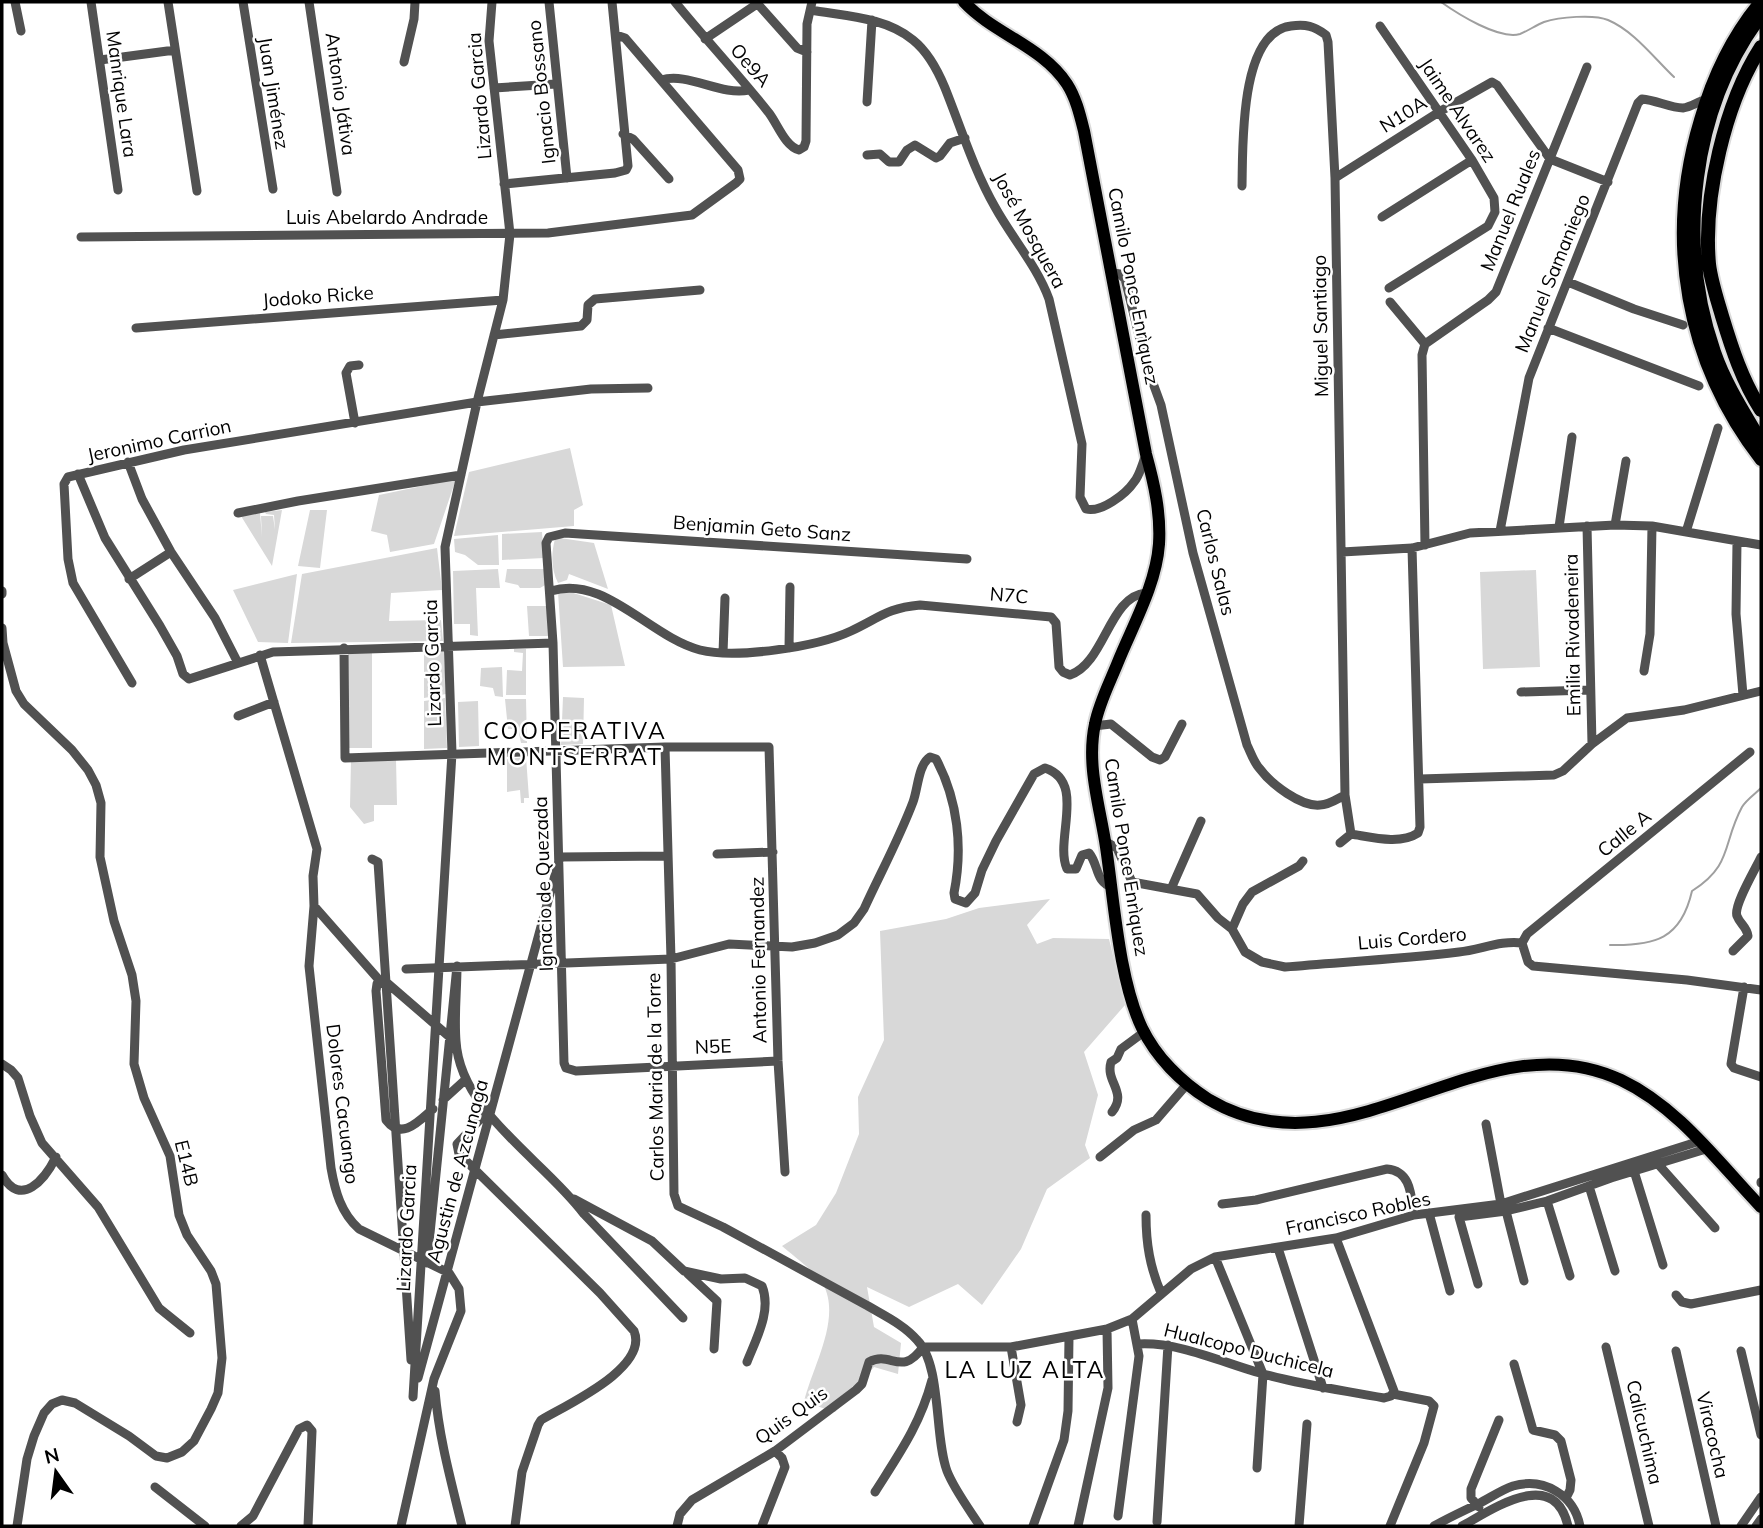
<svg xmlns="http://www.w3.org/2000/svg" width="1763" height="1528" font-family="Mulish,sans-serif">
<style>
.green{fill:#d8d8d8}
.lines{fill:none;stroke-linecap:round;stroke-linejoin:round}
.stream{stroke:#9f9f9f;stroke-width:2}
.major-casing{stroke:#dbdbdb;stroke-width:16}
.highway-casing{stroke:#dbdbdb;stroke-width:18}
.minor{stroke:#515151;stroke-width:9}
.major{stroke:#000;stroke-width:12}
.highway{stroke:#000;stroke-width:14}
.labels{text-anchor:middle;stroke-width:5;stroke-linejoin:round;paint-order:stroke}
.street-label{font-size:19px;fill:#000;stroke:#fff}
.quarter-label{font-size:23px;letter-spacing:2px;fill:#000;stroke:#fff}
</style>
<rect width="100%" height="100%" fill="#fff"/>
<!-- green -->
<path class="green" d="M570,448L583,505L574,510V526L454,536L469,472Z
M456,479L434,544L390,552L387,535L371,531L379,495Z
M282,510L272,566L241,516L260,513L262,537L261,516H273L275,530L274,515L266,514L265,512Z
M310,510H327L320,568L298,566Z
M542,532L544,558L502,560V534Z
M498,535L499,565H478L465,555L455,552L454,539Z
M560,538L594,543L608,589L569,574L567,580L558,583C551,569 551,554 555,539Z
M437,548L442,590L391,593L389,621L441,620L443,641L291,643L302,574Z
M498,569L500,588H476L478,636L470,635V624H454L453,571Z
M507,569H544L547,584L540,588H520L518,585L505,582Z
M1536,570L1540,667L1483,669L1480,572Z
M297,574L288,643L258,642L233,590Z
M564,590L611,605L625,666L563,667L558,592Z
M527,606H546L550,636H529Z
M514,649H526V695H506L507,670L522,671L523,653L514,652Z
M444,650L446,694L424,698V651Z
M372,652V748H349L348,653Z
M502,667L503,697L495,696L493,688L480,686L481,668Z
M563,697L584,698L583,744L561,745Z
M445,698L447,748L424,749V701Z
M505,699H526L527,743H521L518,729H508Z
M478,701L479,746L459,747L458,702Z
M526,757L529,798H524V803H521L520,790L507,792V759Z
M396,759L397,805H374V821L364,824L350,807L351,760Z
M1050,899L1027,925L1037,944L1053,938L1109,939L1125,1005L1084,1052L1098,1095L1085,1145L1090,1158L1047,1189L1021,1249L982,1305L958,1284L909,1307L867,1287L874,1327L901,1343L898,1374L874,1367L835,1412L804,1402C812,1367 842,1319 823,1284C818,1274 791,1254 782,1246L816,1225L836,1193L859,1134L858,1097L884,1040L880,931L946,919L979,908Z"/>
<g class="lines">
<!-- stream -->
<path class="stream" d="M1441,2C1458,14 1499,40 1520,34C1528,31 1536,25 1544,22C1559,17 1594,14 1608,20C1634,31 1654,58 1674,77
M1610,945C1655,946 1681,939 1692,891C1733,865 1722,844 1742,807C1746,800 1755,794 1761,788"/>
<!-- major casing -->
<g class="major-casing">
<path id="major" d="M964,2C994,34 1042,46 1067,84C1076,98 1080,115 1084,131L1146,454C1154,483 1161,513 1159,544C1156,585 1133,625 1118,662C1110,682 1099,703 1095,724C1086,765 1100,807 1106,847C1114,901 1119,980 1142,1028C1156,1057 1181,1082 1208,1099C1348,1183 1481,1014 1621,1080C1678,1107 1718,1162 1761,1207
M1760,2C1731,37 1712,78 1700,120C1664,239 1685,362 1761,460"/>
</g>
<!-- highway casing -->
<g class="highway-casing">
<path id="highway" d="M1761,15C1691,108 1676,243 1714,352C1725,384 1744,413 1761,442
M1761,47C1725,103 1703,197 1709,264C1711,281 1717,299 1722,316C1732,349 1742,380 1761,410"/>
</g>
<!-- minor -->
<path class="minor" d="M15,2L21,31
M91,2L118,190
M168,2L197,191
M243,2L273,189
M309,2L337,192
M549,2L567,178
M675,2C706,40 739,75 769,113C778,125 785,146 799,150L804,147L806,141L807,24L812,2
M756,2L797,48L807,52
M811,10C845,16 885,17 913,40C928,52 938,71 945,88C961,128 974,170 995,207C1012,238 1037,266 1049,299L1082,444L1080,497L1086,509C1101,513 1126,494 1134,482C1140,475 1142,464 1146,455
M1380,26L1472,160L1494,198L1495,212L1488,226L1389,288
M705,39L757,4
M100,60L175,50
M404,62L414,19L415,2
M661,80C689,72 720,96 749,90
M494,88L556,84
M867,102L872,20
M623,134L633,139L669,179
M867,155L880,154L889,162H899L907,150L915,145L936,158L940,156L950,143L965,138
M1335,178L1439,112L1492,82L1497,85L1550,159L1608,182
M504,184L615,173L626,170L628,166L612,2
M1242,186C1243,148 1239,32 1291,26C1306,24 1314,26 1326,35L1328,42L1335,178L1345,795L1351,834
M1382,217L1472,160
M81,237L548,233L692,215L736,183L740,179L738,170L625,38L616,35
M1113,273L1120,274L1125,279L1146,364L1161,405L1193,553L1247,745C1251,753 1254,763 1260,769C1271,784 1301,807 1320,805C1329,805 1337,799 1345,795
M1568,282L1634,309L1683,325
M1390,302L1425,344
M136,328L503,300
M1548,328L1699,386
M494,335L581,326L587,320L588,305L595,299L700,290
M355,423L346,373L350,366L359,365
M128,462L142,499L171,552L215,618L238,663
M78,474L105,538L160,626L177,656L183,674L189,679L273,652L553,643
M238,513L298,501L461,475
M1615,525L1626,461
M1587,526L1592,744
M1559,527L1572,437
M1500,531L1529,378L1638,103L1642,99C1656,100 1670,108 1683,108C1692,107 1698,101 1706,100
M1686,532L1718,428
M1737,542L1736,614L1743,695
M1425,545L1422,355L1425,344L1488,300L1496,292L1587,67
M1342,552L1412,548L1470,533L1615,525L1652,526L1761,545
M129,579L171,552
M2,591V594
M551,591C604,574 650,637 700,650C736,659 817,647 851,631C879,618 887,608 920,605L1051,617L1056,623L1059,667L1063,672L1070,675C1105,663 1109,596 1146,593
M2,628L3,643L16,691L24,704L72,750L88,770L96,785L101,803L100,857L114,921L132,975L136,1001L134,1064L144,1098L170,1156L179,1215L187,1235L211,1271L216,1284L222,1358L218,1393L211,1409L194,1441L182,1452L167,1458L156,1456L129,1436L75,1403L62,1400L52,1404L44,1413L34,1436L27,1459L17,1526
M344,648L345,758L665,747H769L778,1061L785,1172
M789,648L790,587
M723,653L725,598
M260,655L317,849L313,876L314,906L309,966L331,1168C335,1191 341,1213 359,1229L449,1273L459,1289L461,1311L434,1379L401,1526
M1644,671L1650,634L1652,526
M132,683L73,583L68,559L64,484L68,477L184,450L477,402L591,389L648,388
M1521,692L1589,690
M238,716L274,702
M1094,726L1111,724L1152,757L1160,760L1165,757L1182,724
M665,747L671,959L674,1194L678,1206L723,1227L868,1306C885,1316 904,1325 917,1340C942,1365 934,1436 947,1471C954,1489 969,1509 980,1526
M1420,779L1554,775L1563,771L1592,744L1627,718L1684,710L1761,691
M1351,834C1371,837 1400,845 1418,833L1420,827L1412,548
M1106,842L1117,848L1132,882L1197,894L1218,918L1232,929L1245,952L1262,962L1285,967C1343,962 1401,959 1459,952C1480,950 1501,940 1522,943
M1340,843L1351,834
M717,854L773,852
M372,859L378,862L411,1360
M1171,889L1201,821
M314,906L380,981
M1232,929L1243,904L1252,892L1299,866L1303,861
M1522,943L1527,934L1750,752
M1522,943L1528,962L1533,966L1687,980L1761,990
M1733,951L1748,936C1747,927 1740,924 1737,916C1733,906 1756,868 1761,857
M406,969L671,959L729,944L792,947L815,943L838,935L854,923L864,909C880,874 899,839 913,802C918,789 918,765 930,757L936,759C958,800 963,848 954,893L955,899L966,903L975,893L982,870L996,841L1034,774L1045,768C1087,782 1054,840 1067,869H1076L1082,855L1089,853C1099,865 1095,882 1112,887
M1744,987L1731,1064L1734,1068L1761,1077
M778,1061L576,1071L566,1068L564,1063L553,643L546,543L549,537L565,533L967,559
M2,1064L11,1070L18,1078L30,1116L42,1143L98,1207L159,1308L190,1333
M443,1100L465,1080
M433,1109C419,1121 402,1141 386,1120L376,991L377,984L386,982L452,1039
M488,1111L457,1144L459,1154L600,1293L634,1331C649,1368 566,1405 541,1420L538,1425L522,1472L515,1526
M1112,1112C1128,1092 1105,1082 1111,1062L1117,1058L1121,1049L1144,1032
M1486,1124L1501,1204
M1100,1157L1134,1130L1156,1120L1188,1083
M1658,1164L1715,1228
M1634,1171L1663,1265
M2,1175C21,1209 45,1179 56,1157
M1761,1182V1183
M1589,1186L1615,1271
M574,1199L652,1241L684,1271L721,1279L745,1278L762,1286C772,1311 756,1339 747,1362
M1547,1201L1570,1276
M1222,1204L1256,1200L1387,1169C1411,1171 1411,1195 1414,1215
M1506,1211L1524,1281
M1429,1213L1450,1291
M1146,1215C1146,1244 1150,1267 1161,1293
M1278,1248L1323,1388
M1215,1257L1263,1374L1257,1468
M427,1263L457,966C457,990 454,1016 456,1041C460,1112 544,1160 584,1214L683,1318
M688,1274L717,1301L714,1349
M1478,1284L1459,1217L1506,1211L1547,1201L1611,1178L1706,1149
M1676,1295L1682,1302L1691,1304L1761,1290
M1139,1344C1179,1342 1221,1362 1260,1373C1301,1385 1342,1390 1384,1398L1391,1396L1394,1391L1336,1238
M923,1347H1011L1107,1329L1132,1319L1191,1269L1215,1257L1336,1238L1414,1215L1501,1204L1700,1141
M1011,1347L1021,1405L1017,1422
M1606,1347L1649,1526
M1676,1351L1716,1526
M1741,1351L1761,1435
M1514,1364L1533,1430L1555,1435L1561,1441L1571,1480L1570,1490L1566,1498
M418,1378L560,857L667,856
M435,1391C439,1438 451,1481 462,1526
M413,1397L452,753L445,547L477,402L503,300L510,234L489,41L492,2
M155,1487L205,1526
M875,1492C899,1454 920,1425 932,1380
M1479,1507L1471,1498V1489L1499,1420
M1118,1516L1139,1356L1132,1319
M1157,1522L1168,1345
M241,1526L253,1516L299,1429L307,1425L312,1431L308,1526
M677,1526L680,1514L692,1500L775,1451L856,1390L862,1384L869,1362C891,1350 901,1378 923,1347
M762,1526L785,1467L782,1458L775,1451
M1033,1526L1064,1440L1068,1411L1069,1337
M1078,1526L1108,1388L1107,1329
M1299,1526L1307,1424
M1390,1526L1424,1443L1434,1406L1429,1401L1393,1394
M1434,1526C1448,1518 1463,1511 1478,1504C1490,1498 1501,1490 1513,1486C1544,1477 1574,1495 1580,1526
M1462,1526C1493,1509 1554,1466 1568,1526
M1741,1526L1761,1497
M1756,1526L1761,1519"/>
<!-- major -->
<use href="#major" class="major"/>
<!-- highway -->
<use href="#highway" class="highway"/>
</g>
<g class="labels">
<!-- street labels -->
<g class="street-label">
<text transform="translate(751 65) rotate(49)" y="7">Oe9A</text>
<text transform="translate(541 92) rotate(-96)" y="7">Ignacio Bossano</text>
<text transform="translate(274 93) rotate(81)" y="7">Juan Jiménez</text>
<text transform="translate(122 94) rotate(82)" y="7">Manrique Lara</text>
<text transform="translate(341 94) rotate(82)" y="7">Antonio Játiva</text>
<text transform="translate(479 96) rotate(-95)" y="7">Lizardo Garcia</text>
<text transform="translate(1458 110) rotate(56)" y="7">Jaime Alvarez</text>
<text transform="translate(1403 114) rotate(-32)" y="7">N10A</text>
<text transform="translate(1510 210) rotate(-68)" y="7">Manuel Ruales</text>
<text x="387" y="224">Luis Abelardo Andrade</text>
<text transform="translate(1030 230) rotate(61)" y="7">José Mosquera</text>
<text transform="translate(1552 273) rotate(-68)" y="7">Manuel Samaniego</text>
<text transform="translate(1134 286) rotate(79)" y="7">Camilo Ponce Enrìquez</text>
<text transform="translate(318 296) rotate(-4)" y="7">Jodoko Ricke</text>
<text transform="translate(1320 326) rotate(-91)" y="7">Miguel Santiago</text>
<text transform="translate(159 440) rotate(-12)" y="7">Jeronimo Carrion</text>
<text transform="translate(762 528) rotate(4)" y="7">Benjamin Geto Sanz</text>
<text transform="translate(1216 562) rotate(76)" y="7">Carlos Salas</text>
<text transform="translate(1009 595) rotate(5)" y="7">N7C</text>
<text transform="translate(1572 635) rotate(-91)" y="7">Emilia Rivadeneira</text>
<text transform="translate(432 663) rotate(-92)" y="7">Lizardo Garcia</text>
<text transform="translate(1624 833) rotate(-39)" y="7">Calle A</text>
<text transform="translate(1127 857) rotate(81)" y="7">Camilo Ponce Enrìquez</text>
<text transform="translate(543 884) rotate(-92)" y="7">Ignacio de Quezada</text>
<text transform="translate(1412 938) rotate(-5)" y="7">Luis Cordero</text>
<text transform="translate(758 960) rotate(-91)" y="7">Antonio Fernandez</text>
<text transform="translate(713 1046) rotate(-2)" y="7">N5E</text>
<text transform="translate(655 1077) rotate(-91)" y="7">Carlos Maria de la Torre</text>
<text transform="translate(343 1104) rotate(83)" y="7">Dolores Cacuango</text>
<text transform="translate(187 1163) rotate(76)" y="7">E14B</text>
<text transform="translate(457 1171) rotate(-75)" y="7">Agustin de Azcunaga</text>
<text transform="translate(1358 1213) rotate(-12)" y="7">Francisco Robles</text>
<text transform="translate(406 1228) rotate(-87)" y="7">Lizardo Garcia</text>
<text transform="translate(1249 1350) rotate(14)" y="7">Hualcopo Duchicela</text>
<text transform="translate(791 1415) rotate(-36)" y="7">Quis Quis</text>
<text transform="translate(1645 1432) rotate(77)" y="7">Calicuchima</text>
<text transform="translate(1713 1435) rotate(77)" y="7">Viracocha</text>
</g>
<!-- quarter labels -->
<g class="quarter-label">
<text x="575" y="739">COOPERATIVA<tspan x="575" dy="26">MONTSERRAT</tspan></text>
<text x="1025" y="1378">LA LUZ ALTA</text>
</g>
</g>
<!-- border -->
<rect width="1763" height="1528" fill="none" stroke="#000000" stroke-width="7"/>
<!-- north arrow -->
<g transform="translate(56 1472) rotate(346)" stroke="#ffffff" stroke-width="5" paint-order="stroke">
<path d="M0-5L12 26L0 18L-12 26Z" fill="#000000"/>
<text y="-10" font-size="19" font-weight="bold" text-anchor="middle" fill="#000000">N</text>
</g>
</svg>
